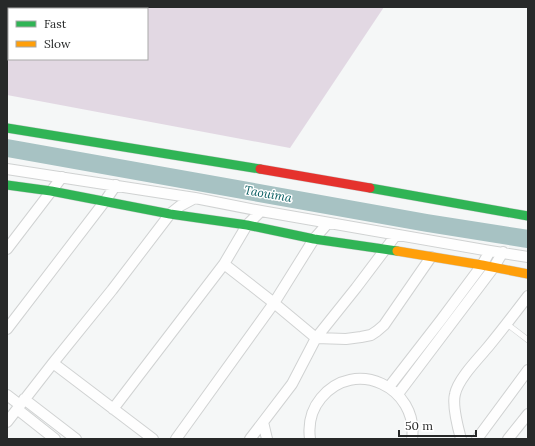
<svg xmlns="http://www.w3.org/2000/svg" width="535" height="446" font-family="Lora,serif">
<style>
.green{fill:#e2d8e3;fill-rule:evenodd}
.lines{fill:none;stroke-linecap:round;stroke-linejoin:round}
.river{stroke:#a7c2c3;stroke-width:18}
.lane-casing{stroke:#d0d2d2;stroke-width:6}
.street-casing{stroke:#d0d2d2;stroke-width:12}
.fast-casing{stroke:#d0d2d2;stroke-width:10}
.slow-casing{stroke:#d0d2d2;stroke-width:10}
.jam-casing{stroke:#d0d2d2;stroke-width:10}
.lane{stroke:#fefefe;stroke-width:5}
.street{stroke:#fefefe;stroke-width:10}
.fast{stroke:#30b455;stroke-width:9}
.slow{stroke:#ff9f0a;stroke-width:9}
.jam{stroke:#e5322d;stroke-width:9}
.labels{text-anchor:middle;stroke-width:3;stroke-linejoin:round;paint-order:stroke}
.water-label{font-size:12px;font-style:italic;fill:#03595d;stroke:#fff}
</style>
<rect width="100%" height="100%" fill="#f5f7f7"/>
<!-- green -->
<path class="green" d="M7,7H384L290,148L7,95ZM9,9H147V59H9Z"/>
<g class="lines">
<!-- river -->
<path class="river" d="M7,148L427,223L528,239"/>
<!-- lane casing -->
<g class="lane-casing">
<path id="lane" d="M507,324L528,340"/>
</g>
<!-- street casing -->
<g class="street-casing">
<path id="street" d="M7,169L195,198L261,211L490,251L528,257
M7,249L62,177
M224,264L274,303L316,338L346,339L361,337L371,335L377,331L384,325L431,257
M7,329L105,201L116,185
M53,363L153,439
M389,387L441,320L482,265L490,251
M398,394L494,267L503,252
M7,395L20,405
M24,399L76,439
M17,409L55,439
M113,409L224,264L247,225L261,211
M7,422L53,363L112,290L170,214L180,206L195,198
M263,422L267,439
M176,439L274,303L314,239L328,223
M250,439L292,384L316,338L356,288L396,235
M310,439C308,424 311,410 321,398C354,357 419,387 412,439
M461,439C458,428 452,405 455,394C458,379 478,359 488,347C502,330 515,313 528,296
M477,439L528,370
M508,439L528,414"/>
</g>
<!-- fast casing -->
<g class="fast-casing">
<path id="fast" d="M7,128L260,169
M7,185L51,191L170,214L247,225L314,239L397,251
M370,188L528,216"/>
</g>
<!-- slow casing -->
<g class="slow-casing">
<path id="slow" d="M397,251L482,265L528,274"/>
</g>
<!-- jam casing -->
<g class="jam-casing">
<path id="jam" d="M260,169L370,188"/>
</g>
<!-- lane -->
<use href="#lane" class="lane"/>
<!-- street -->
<use href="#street" class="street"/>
<!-- fast -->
<use href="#fast" class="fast"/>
<!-- slow -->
<use href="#slow" class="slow"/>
<!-- jam -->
<use href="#jam" class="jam"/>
</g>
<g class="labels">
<!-- water labels -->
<g class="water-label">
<text transform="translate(268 194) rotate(10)" y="4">Taouima</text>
</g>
</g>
<!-- border -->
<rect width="535" height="446" fill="none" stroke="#272929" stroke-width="16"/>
<!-- legend -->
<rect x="8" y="8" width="140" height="52" fill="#ffffff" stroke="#a9a9a9"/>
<rect x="16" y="21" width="20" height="6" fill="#30b455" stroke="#a9a9a9"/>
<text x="44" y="28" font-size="12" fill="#272929">Fast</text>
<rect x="16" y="41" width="20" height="6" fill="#ff9f0a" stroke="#a9a9a9"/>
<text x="44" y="48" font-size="12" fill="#272929">Slow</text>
<!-- scale -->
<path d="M399 430v6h77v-6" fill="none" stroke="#272929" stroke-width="2"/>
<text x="405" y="430" font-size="12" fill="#272929" stroke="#ffffff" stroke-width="3" paint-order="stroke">50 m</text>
</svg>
